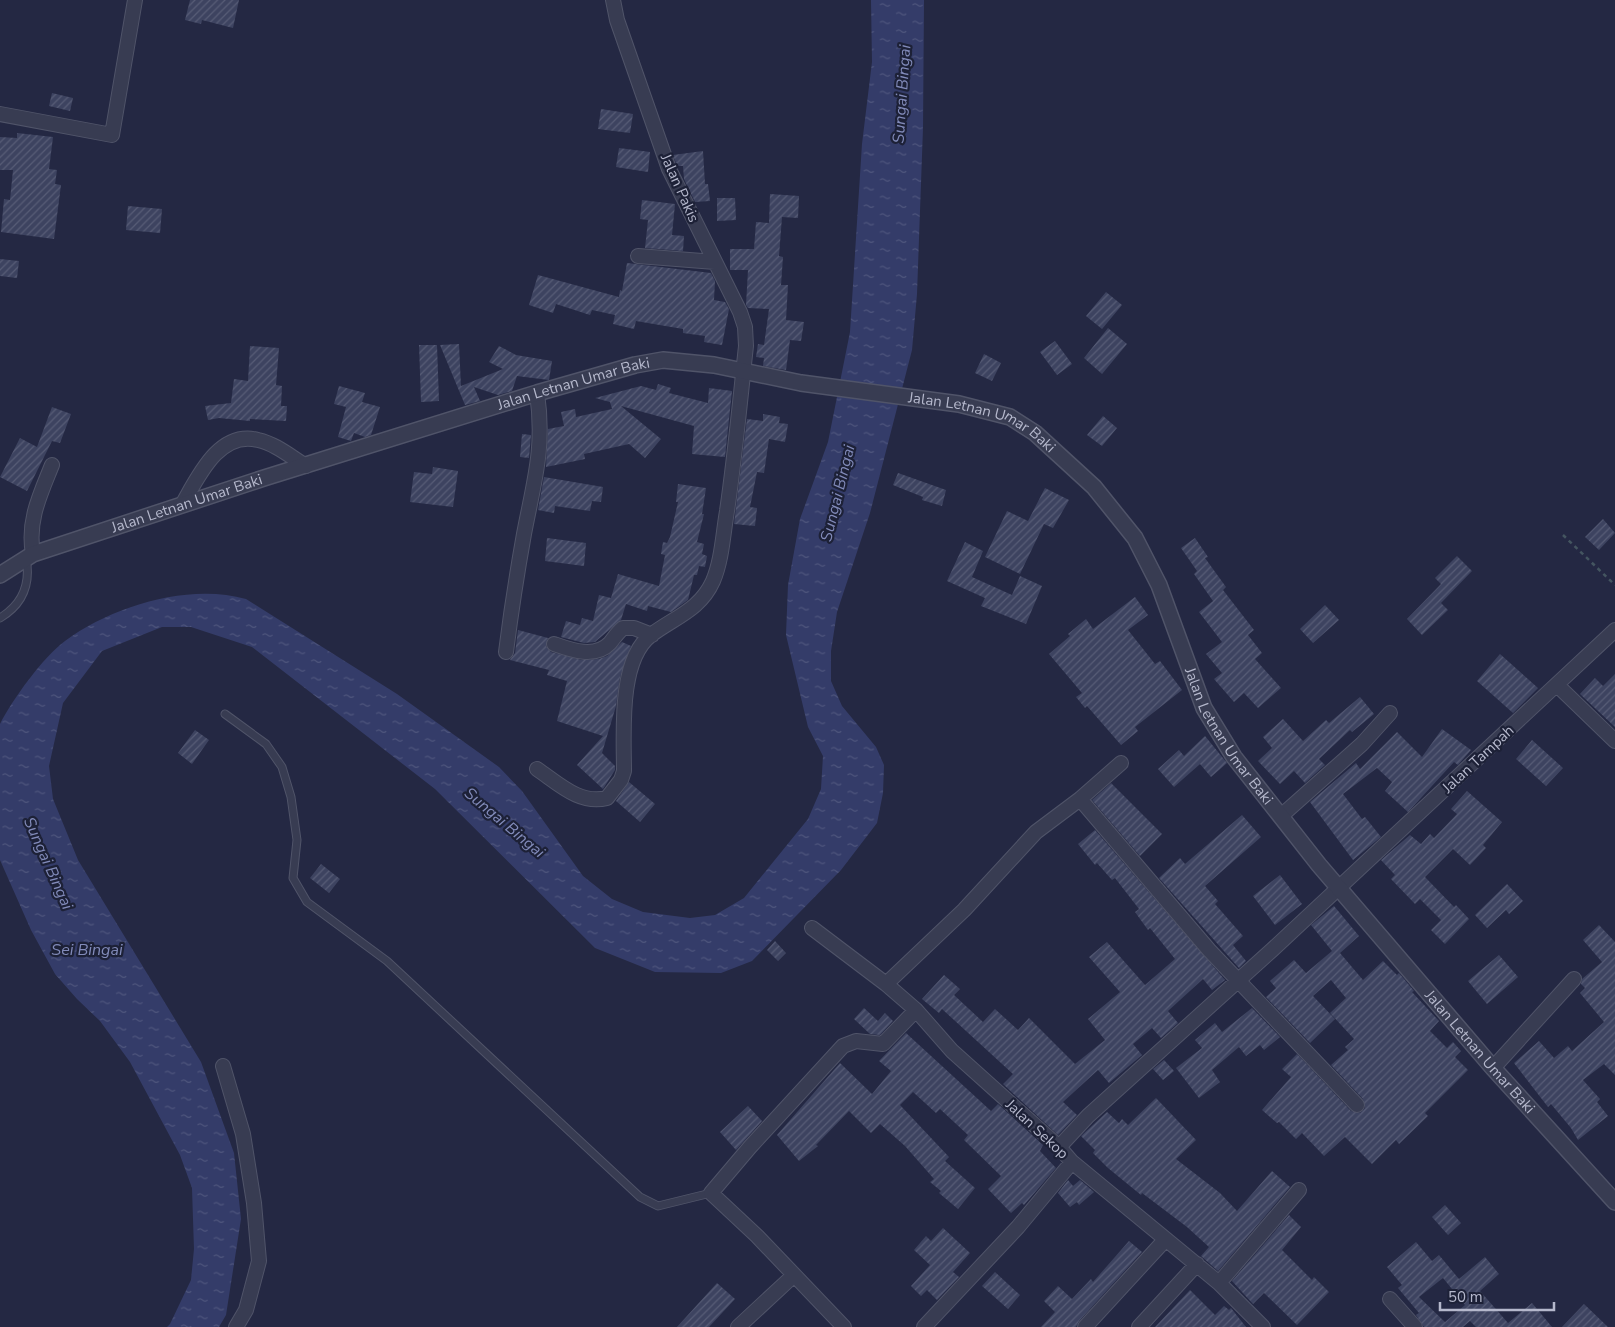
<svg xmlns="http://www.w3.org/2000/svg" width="1615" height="1327" font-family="'Nunito Sans',sans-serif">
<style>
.water{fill:url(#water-ripples)}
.building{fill:url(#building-hatch);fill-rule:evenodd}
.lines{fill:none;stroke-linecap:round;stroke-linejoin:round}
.service-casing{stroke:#505469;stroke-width:9}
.minor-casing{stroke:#505469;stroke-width:16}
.tertiary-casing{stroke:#505469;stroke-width:18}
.path{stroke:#445560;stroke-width:2.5;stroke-dasharray:4 4;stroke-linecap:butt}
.service{stroke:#383c52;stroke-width:7}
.minor{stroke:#383c52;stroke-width:14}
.tertiary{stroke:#383c52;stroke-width:15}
.labels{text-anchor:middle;stroke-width:4.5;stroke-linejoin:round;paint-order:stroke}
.street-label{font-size:15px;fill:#b5b8cc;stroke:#1d2137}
.water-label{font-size:16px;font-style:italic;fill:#828bba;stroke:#1d2137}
</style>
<defs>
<pattern id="water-ripples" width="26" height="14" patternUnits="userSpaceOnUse" patternTransform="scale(1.25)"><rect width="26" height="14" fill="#343c69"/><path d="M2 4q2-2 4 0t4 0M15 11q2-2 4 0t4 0" fill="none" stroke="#4f567d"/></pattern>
<pattern id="building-hatch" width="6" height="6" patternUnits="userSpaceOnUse" patternTransform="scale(1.25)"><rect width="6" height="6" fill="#3d4360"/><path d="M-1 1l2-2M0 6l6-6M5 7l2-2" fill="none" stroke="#575c76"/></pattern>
</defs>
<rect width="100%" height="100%" fill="#242843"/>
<!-- water -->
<path class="water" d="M871,0H924L923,128L917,294L912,350L870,513L837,612L831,651V681L842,706L876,747L884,765L883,793L877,823L841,870L752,961L721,973L655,972L595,948L435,789L252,647L191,627H162L102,651L63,703L49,766L53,799L78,860L201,1062L234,1153L241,1219L226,1315L219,1327H167L170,1324L191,1280L194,1249L192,1188L180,1155L130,1062L100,1021L77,999L55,974L31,930L0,860V724C12,700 44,656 65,641C113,606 188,583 246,599L397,694L499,767L522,791L583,876L612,899L643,912L690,918L715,915L744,898L808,819L821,789L823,756L808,727L786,635L788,585L800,519L828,442L850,332L862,144L872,62Z"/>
<!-- building -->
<path class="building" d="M190,0H239L233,28L202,20L201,24L185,20Z
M52,93L73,98L70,111L49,106Z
M601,109L633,114L630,133L598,129Z
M17,133L53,137L49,169L57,170L55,184L61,185L54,239L1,232L4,199L10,200L13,170H0V137L17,138Z
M619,148L650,152L648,172L616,167Z
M703,151L705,184H708L710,201L695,202L684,179L683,166H677L673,155Z
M770,194L799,196L798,218L782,217L779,256L783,257L781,285H788L786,320L804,322L801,341L790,340L786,370L763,366L764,358L756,357L758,344L764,345L769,309L748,308L746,305L748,270H730V249H754L756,222L769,223Z
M717,198H735L736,220L717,221Z
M642,200L675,204L672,235L684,236L683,251L645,248L648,220L640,219Z
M128,206L162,209L160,233L126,230Z
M0,259L19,261L17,278L0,276Z
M627,263L711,273L715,281L714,300L725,302L729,309L722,345L704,342L705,336L683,333V329L636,321L634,329L613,324L615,315L592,310L590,315L556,304L553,313L529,305L538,275L619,297L620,290L622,291Z
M1106,292L1122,305L1102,329L1086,316Z
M1108,328L1127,344L1102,374L1084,358Z
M1055,341L1072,364L1057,375L1040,352Z
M459,344L461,386L503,369L489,362L499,346L516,355L552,361L549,380L517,376L512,391L498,395L474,387L480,401L465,405L440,345Z
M419,345H437L439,401L421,402Z
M250,346L279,348L276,385L282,386L281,406H287L286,421L250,419V421L219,418L208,420L205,406L231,403L234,379L248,381Z
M984,354L1001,363L992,381L975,373Z
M658,384L671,388L669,393L708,403L709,388L732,391L725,457L692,454L694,426L621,406L661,439L645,458L629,444L584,454L585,459L546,467L548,429L564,426L561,412L575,409L576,417L612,409L610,402L595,398L641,386L656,390Z
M339,386L365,393L362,402L380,407L371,435L365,437L354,433L351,441L338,437L346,407L334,404Z
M52,407L71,414L60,443L52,441L27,491L0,477L20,438L37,447Z
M763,414L780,417L779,423L788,424L785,442L769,439L764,473L757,472L750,507L757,508L755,526L734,524L747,419L763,421Z
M1103,416L1117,428L1102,446L1087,435Z
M522,434L531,435L529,458L520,457Z
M433,467L458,471L453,507L410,502L414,472L432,474Z
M898,473L946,490L942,506L922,500L923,497L893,485Z
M544,477L603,487L601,502L592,501L590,511L555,506L554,513L538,510Z
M678,484L706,488L702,514H704L697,542L704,544L702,554L707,556L705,567L699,566L697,575H694L688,600L671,612L648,606L647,611L626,604L621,620L595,642L584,643L561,637L566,621L580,625L582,618L593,621L599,595L611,598L618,574L659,586L665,555L661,554L663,542L667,543L670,537L678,502H676Z
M1045,488L1069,500L1053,528L1044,524L1020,574L985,557L1007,511L1028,521Z
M1603,519L1615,533L1599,550L1585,537Z
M547,538L586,543L584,566L545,561Z
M1195,538L1208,557L1205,558L1226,587L1223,590L1254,630L1248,635L1262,653L1255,659L1281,688L1258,708L1244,693L1234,702L1214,679L1222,673L1206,654L1222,642L1199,612L1213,601L1194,574L1197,571L1181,548Z
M965,542L983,551L972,577L1012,595L1020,576L1042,586L1026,624L981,606L985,598L947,581Z
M1457,556L1472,571L1441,603L1448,610L1422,635L1407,619L1441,584L1435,578Z
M1135,597L1148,615L1128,630L1155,664L1160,661L1182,690L1135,727L1138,731L1121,745L1087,706L1085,708L1076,697L1082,693L1049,654L1070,636L1068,634L1086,619L1093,629Z
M1325,605L1339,620L1313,643L1300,629Z
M518,630L548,638L546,646L551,652L581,660L599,659L607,656L622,642L631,646L620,677L616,706L602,753L615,766V770L603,789L577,765L603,736L557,721L567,681L547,675L549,670L510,660L515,653Z
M1500,654L1538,688L1513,713L1477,681Z
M1615,674V727L1580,694L1595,678L1603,686Z
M1360,697L1374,714L1352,732L1350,730L1319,759L1325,765L1305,783L1294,771L1280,784L1258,761L1272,748L1263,737L1283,719L1303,741L1326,720L1329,723Z
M1442,729L1471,750L1458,765L1454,762L1408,812L1385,791L1392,782L1377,768L1343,794L1362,819L1365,817L1381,837L1353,860L1310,802L1356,763L1360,769L1397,732L1422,757Z
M195,730L209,740L192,764L178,753Z
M1205,736L1227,763L1211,777L1200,764L1174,787L1158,769L1179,750L1184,756Z
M1532,740L1563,768L1546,786L1516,759Z
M629,782L655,804L640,822L616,801Z
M1111,783L1162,834L1140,856L1092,800Z
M1467,791L1502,822L1483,845L1486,848L1470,865L1453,849L1425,877L1454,907L1456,905L1469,919L1445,944L1431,930L1441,920L1420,899L1415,904L1391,879L1395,875L1381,860L1410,835L1421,844L1430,834L1434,838L1457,814L1451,809Z
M1242,815L1261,837L1205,886L1218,901L1215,904L1243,936L1233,945L1246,961L1239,968L1159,878L1180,858L1185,864Z
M1095,830L1225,980L1212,990L1203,979L1168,1011L1178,1023L1161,1038L1152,1028L1133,1044L1142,1055L1109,1083L1098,1070L1063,1102L1077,1115L1058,1135L1003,1084L1013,1074L942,1009L939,1013L922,999L944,975L960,989L954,995L983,1022L995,1009L1018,1030L1029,1018L1075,1064L1105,1040L1088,1019L1120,992L1089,957L1107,942L1145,985L1175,959L1150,928L1148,930L1135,912L1139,909L1115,878L1112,880L1097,863L1095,865L1078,844Z
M321,864L340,879L329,893L310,878Z
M1280,875L1302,904L1275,925L1253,896Z
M1507,884L1523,901L1509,914L1506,910L1487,928L1475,915Z
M1334,906L1359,936L1340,953L1363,980L1383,961L1397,975L1399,973L1414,991L1412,992L1439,1021L1430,1031L1447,1048L1453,1042L1461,1051L1455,1057L1468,1070L1425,1113L1428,1116L1399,1144L1396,1140L1372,1164L1345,1137L1324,1156L1302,1133L1296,1139L1279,1122L1277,1123L1262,1110L1291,1077L1282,1069L1297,1054L1351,1111L1360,1113L1365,1108L1363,1099L1331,1065L1348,1050L1345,1047L1354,1039L1330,1013L1346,998L1331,980L1313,996L1335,1019L1310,1043L1266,997L1276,988L1270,981L1294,960L1306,973L1332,951L1311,925Z
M1599,925L1615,942V1075L1604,1064L1583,1080L1600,1099L1597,1102L1608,1116L1578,1140L1571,1128L1551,1104L1548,1107L1514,1063L1539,1041L1554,1058L1568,1046L1572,1051L1604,1022L1580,993L1585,988L1581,984L1582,979L1602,962L1583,940Z
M775,941L786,953L778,961L767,950Z
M1499,955L1518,977L1487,1004L1468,981Z
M864,1008L878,1021L885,1013L893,1021L880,1035L870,1034L854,1019Z
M1252,1008L1280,1037L1264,1050L1260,1045L1246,1056L1239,1047L1212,1070L1220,1082L1199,1098L1176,1068L1202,1048L1195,1040L1215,1023L1222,1032Z
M906,1033L991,1111L998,1104L1043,1145L1040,1151L1056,1168L1024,1205L1022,1203L1011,1213L988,1189L1001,1176L964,1140L968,1135L940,1109L936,1113L913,1092L900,1105L949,1157L945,1161L975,1188L958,1209L939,1193L941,1191L930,1182L934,1179L905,1146L880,1124L871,1133L849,1111L816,1145L818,1146L799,1161L777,1135L840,1063L872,1094L891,1071L879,1061Z
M1164,1060L1174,1071L1163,1080L1153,1069Z
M1156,1098L1196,1140L1176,1159L1220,1193L1237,1211L1272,1171L1290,1187L1218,1271L1201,1256L1209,1247L1187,1227L1142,1193L1141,1195L1108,1168L1093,1153L1095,1150L1081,1136L1107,1112L1119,1123L1122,1119L1128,1125Z
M748,1106L762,1121L736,1150L720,1132Z
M1068,1180L1073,1186L1080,1180L1094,1192L1079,1205L1077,1202L1070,1207L1058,1193Z
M1445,1205L1461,1223L1448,1235L1432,1217Z
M1289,1215L1301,1227L1282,1250L1312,1280L1314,1277L1329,1292L1297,1325L1264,1293L1253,1304L1232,1281Z
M943,1228L970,1253L953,1272L959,1277L937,1300L927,1290L921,1296L911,1286L930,1265L914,1250L926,1236L931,1241Z
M1129,1241L1142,1252L1079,1321L1076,1327H1041L1055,1312L1044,1301L1058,1286L1072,1299L1091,1279L1093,1282Z
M1416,1242L1432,1261L1439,1255L1459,1279L1485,1257L1499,1274L1480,1291L1508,1323L1532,1303L1552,1327H1476L1470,1321L1463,1327H1424L1416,1315L1419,1313L1398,1288L1402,1285L1387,1267ZM1443,1278L1465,1305L1445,1322L1419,1297Z
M995,1272L1020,1295L1008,1309L982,1286Z
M717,1283L735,1299L709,1327H677Z
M1190,1290L1215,1315L1224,1306L1229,1310L1231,1308L1246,1327H1155Z
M1584,1304L1608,1327H1562Z"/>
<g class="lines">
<!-- service casing -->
<g class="service-casing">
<path id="service" d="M0,618C23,604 31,584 26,558
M225,714L266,744L282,767L291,797L297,840L293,878L307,902L387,961L640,1197L658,1206L711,1193"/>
</g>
<!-- minor casing -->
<g class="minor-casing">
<path id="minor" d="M0,114L112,135L135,0
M638,256L715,262
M182,505C198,477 219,430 258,440C276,444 291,457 306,466
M33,554C27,521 40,495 52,465
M554,644C571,650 595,659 610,643C614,638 617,633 623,628H634L652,635
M506,652C511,612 517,573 524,534C534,481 545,448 537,393
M1557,685L1615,741
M537,769C559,784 580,805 607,798L621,780L624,771C624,734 618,660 651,635C675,617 700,610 713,581C722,560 723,534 727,511C735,456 740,401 746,346L745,327L740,312L669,169L617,20L613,0
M1080,799L1209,950L1357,1105
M1281,816L1362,744L1390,713
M812,928L886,984L916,1010L952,1051L1059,1147L1072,1162L1219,1283L1263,1327
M886,984L964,910L1036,832L1080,799L1121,763
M223,1066L243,1134L254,1203L259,1261L246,1310L236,1327
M1493,1068L1574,979
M1059,1147L1088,1116L1272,950L1615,630
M1219,1283L1299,1190
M1390,1299L1415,1327
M738,1327L793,1276
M844,1327L757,1236L711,1193L750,1147L843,1046L856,1041L883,1044L916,1010
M924,1327L1018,1227L1072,1162
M1085,1327L1165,1240
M1139,1327L1197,1264"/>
</g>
<!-- tertiary casing -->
<g class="tertiary-casing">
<g id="tertiary">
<path id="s1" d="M0,575L33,554L264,478L537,393L635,365L663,360L714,365L801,383L959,404L1010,417L1035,433L1094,487L1135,538L1159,585L1204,708L1234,757L1319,865L1493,1068L1615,1202"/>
</g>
</g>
<!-- path -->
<path class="path" d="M1563,535L1615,585"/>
<!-- service -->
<use href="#service" class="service"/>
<!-- minor -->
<use href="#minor" class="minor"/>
<!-- tertiary -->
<use href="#tertiary" class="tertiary"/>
</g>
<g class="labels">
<!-- street labels -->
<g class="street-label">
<text transform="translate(680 188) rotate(66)" y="5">Jalan Pakis</text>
<text dy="5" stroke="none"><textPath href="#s1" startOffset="606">Jalan Letnan Umar Baki</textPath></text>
<text dy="5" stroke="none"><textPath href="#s1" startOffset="1026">Jalan Letnan Umar Baki</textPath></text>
<text dy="5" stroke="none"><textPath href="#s1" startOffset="201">Jalan Letnan Umar Baki</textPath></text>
<text dy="5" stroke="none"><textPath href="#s1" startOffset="1446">Jalan Letnan Umar Baki</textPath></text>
<text transform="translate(1478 759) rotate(-43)" y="5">Jalan Tampah</text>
<text dy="5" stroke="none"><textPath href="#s1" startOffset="1851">Jalan Letnan Umar Baki</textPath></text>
<text transform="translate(1037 1129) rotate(43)" y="5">Jalan Sekop</text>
</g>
<!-- water labels -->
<g class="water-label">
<text transform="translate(901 94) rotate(-86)" y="6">Sungai Bingai</text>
<text transform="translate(837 493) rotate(-76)" y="6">Sungai Bingai</text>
<text transform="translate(505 822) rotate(40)" y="6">Sungai Bingai</text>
<text transform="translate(49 863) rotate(66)" y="6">Sungai Bingai</text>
<text x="87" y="955">Sei Bingai</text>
</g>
</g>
<!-- scale -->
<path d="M1440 1302v8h114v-8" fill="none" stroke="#b5b8cc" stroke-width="2.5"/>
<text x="1448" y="1302" font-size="15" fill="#b5b8cc" stroke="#1d2137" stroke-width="4" paint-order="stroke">50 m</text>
</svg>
